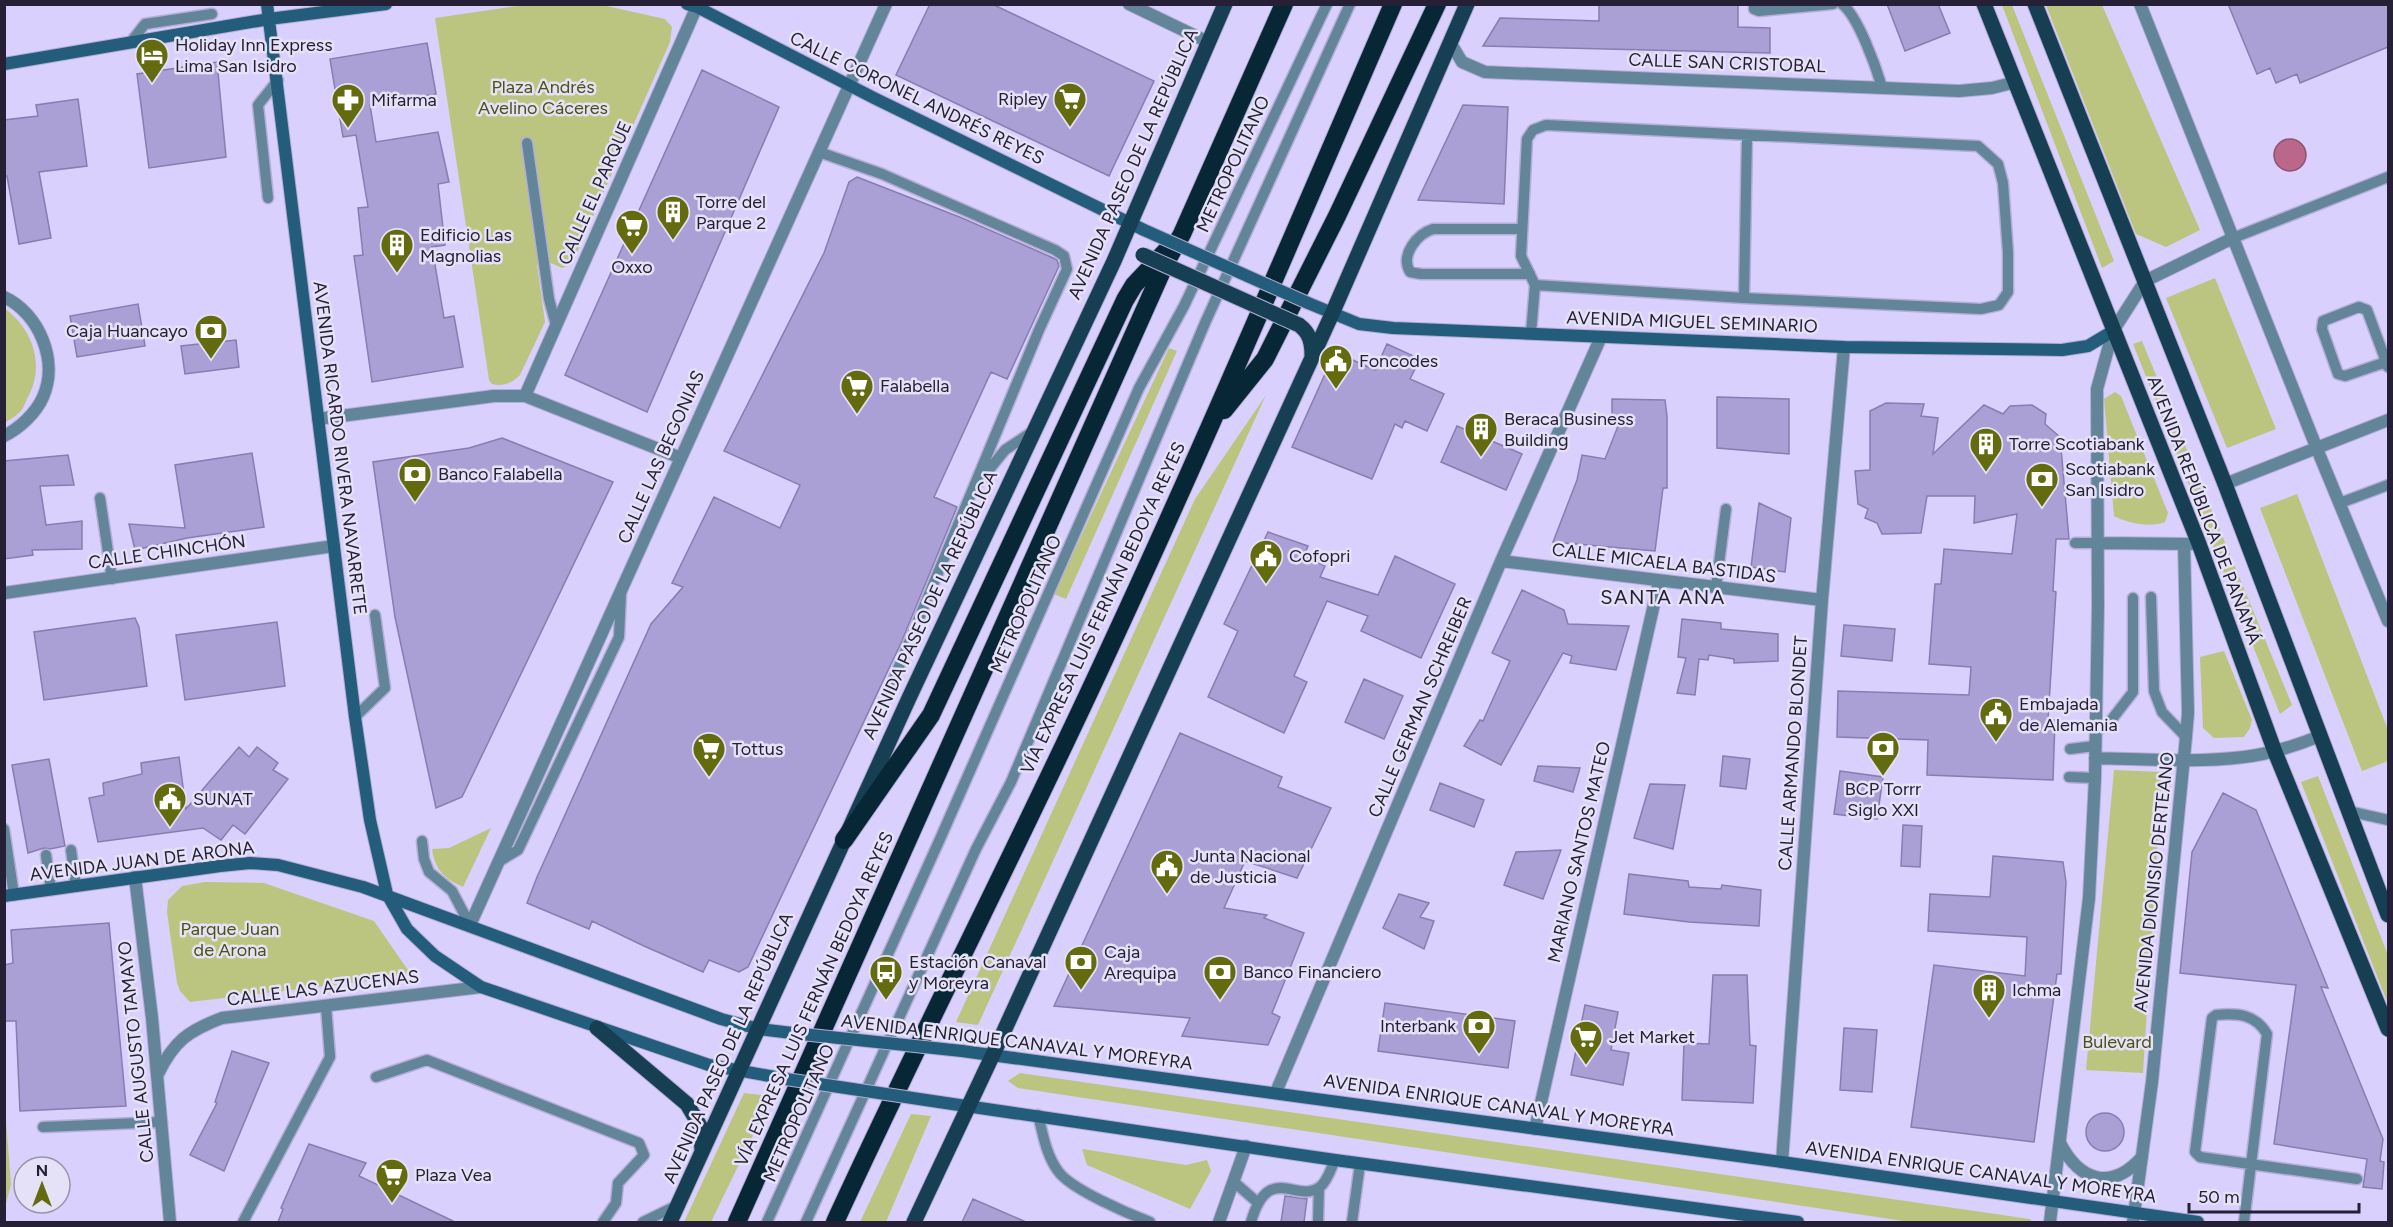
<svg xmlns="http://www.w3.org/2000/svg" width="2393" height="1227" font-family="Figtree,sans-serif">
<style>
.green{fill:#bcc57f}
.water{fill:#ba678a;stroke:#8d5270;stroke-width:1.5}
.building{fill:#aba0d5;stroke:#887cb0;stroke-width:1.5}
.lines{fill:none;stroke-linecap:round;stroke-linejoin:round}
.lane-casing{stroke:#b5add5;stroke-width:13}
.street-casing{stroke:#b5add5;stroke-width:14}
.secondary-casing{stroke:#b5add5;stroke-width:14}
.primary-casing{stroke:#b5add5;stroke-width:17}
.highway-casing{stroke:#b5add5;stroke-width:20}
.lane{stroke:#62859a;stroke-width:10}
.street{stroke:#62859a;stroke-width:12}
.secondary{stroke:#235d7b;stroke-width:12}
.primary{stroke:#173f54;stroke-width:15}
.highway{stroke:#082736;stroke-width:18}
.secondary-bridge-casing{stroke:#b5add5;stroke-width:14;stroke-linecap:butt}
.primary-bridge-casing{stroke:#b5add5;stroke-width:17;stroke-linecap:butt}
.secondary-bridge{stroke:#235d7b;stroke-width:12}
.primary-bridge{stroke:#173f54;stroke-width:15}
.labels{text-anchor:middle;stroke-width:5;stroke-linejoin:round;paint-order:stroke}
.poi-label{font-size:18px;fill:#252035;stroke:#e5e1f7;text-anchor:start}
.street-label{font-size:18px;fill:#252035;stroke:#e5e1f7}
.park-label{font-size:18px;fill:#4c5210;stroke:#e5e1f7}
.neighbourhood-label{font-size:20px;letter-spacing:1.5px;fill:#252035;stroke:#e5e1f7}
</style>
<rect width="100%" height="100%" fill="#d9d0fd"/>
<!-- green -->
<path class="green" d="M524,5H602L665,19L672,27L670,42L572,264L562,268L544,260L537,265L545,322L520,375C512,383 504,387 492,384L489,380L435,18Z
M2002,5H2012L2114,261L2102,268Z
M2046,5H2102L2200,230L2166,247L2136,234Z
M2215,278L2276,429L2227,448L2166,298Z
M4,308C32,328 45,363 29,395C26,400 24,408 20,412C16,416 9,420 5,423Z
M2142,341L2292,705L2280,714L2133,344Z
M1169,348L1177,351L1066,599L1054,594Z
M2115,392L2121,396L2168,513L2165,522C2151,528 2127,523 2114,516L2104,399Z
M1266,395L978,1025L956,1022L1195,499Z
M2297,494L2388,730V761L2362,771L2260,508Z
M2224,651L2252,720L2250,728L2244,737L2214,738L2203,728L2200,657Z
M2114,770L2162,772L2143,1073L2086,1070Z
M2318,776L2388,955V1004L2301,782Z
M491,828L463,887C444,878 435,870 432,849L449,848Z
M205,882L264,883L374,921L410,973L376,980L190,1002L180,991L177,983L167,912L168,900L182,886Z
M1020,1073L2030,1219L2032,1222H1910L1018,1088L1008,1081Z
M744,1093L772,1096L711,1222H684Z
M4,1095L11,1184L5,1208H4Z
M911,1114L931,1116L886,1222H860Z
M1082,1149L1186,1165L1207,1160L1211,1171L1190,1209L1087,1165Z"/>
<!-- water -->
<path class="water" d="M2274 155a16 16 0 1 1 32 0a16 16 0 1 1-32 0Z"/>
<!-- building -->
<path class="building" d="M930,4H992L1154,81L1109,176L896,75Z
M1599,4H1738V27L1770,28V53L1483,46L1500,18L1599,21Z
M1887,4H1938L1950,33L1905,51Z
M2228,4H2388V47L2300,83L2297,74L2276,83L2270,68L2257,74Z
M427,43L436,94L370,105L376,142L438,132L449,182L438,184L445,245L432,247L444,318L454,316L463,367L372,382L354,256L363,255L358,208L368,207L356,135L343,137L330,59Z
M217,62L226,157L149,168L137,74Z
M702,70L779,107L647,412L565,375Z
M78,99L87,166L39,172L51,238L19,244L7,176H4V120L38,116L36,105Z
M1463,105L1508,107L1504,204L1418,200Z
M857,177L962,218L1051,257L1057,260L1059,266L1007,379L991,372L934,497L957,507L901,643L748,967L739,972L709,960L703,972L644,946L592,921L589,929L527,903L537,877L651,624L683,587L672,583L714,497L780,528L800,485L724,451L824,253L849,182Z
M138,304L145,346L77,357L70,316Z
M236,340L239,367L185,374L181,346Z
M1387,344L1420,359L1410,379L1444,394L1427,431L1405,421L1402,428L1395,424L1372,479L1292,447L1335,352L1375,370Z
M1717,397L1789,399V454L1717,448Z
M1612,399L1665,400L1667,416V488H1663L1655,551L1553,542L1577,480L1582,455L1605,459L1622,416H1612Z
M1886,403L1924,404L1921,416L1938,418L1933,454L1984,405L2003,414L2010,406L2032,405L2046,414L2045,424L2060,437L2069,539H2056L2053,591L2056,592L2048,720H2055L2053,780L1927,775L1928,740L1837,737L1838,691L1969,695L1971,667L1929,664L1935,584H1941L1944,549L2012,554L2017,514L1974,523L1975,496H1927L1921,533L1882,534L1877,523L1865,518L1868,509L1858,504L1855,471L1870,470V411Z
M1457,426L1522,454L1506,490L1441,462Z
M502,438L613,482L462,797L436,808L395,617L373,462L469,448Z
M252,453L264,527L187,538L135,550L129,524L185,528L175,465Z
M68,455L74,485L40,486L46,525L82,521V549L32,550L33,555L4,559V461Z
M1759,503L1791,518L1785,572L1751,567Z
M1268,532L1308,546L1304,556L1325,566L1320,577L1378,595L1395,556L1455,584L1421,658L1361,631L1368,616L1327,601L1294,676L1307,682L1284,733L1208,697L1238,631L1224,624Z
M1522,590L1564,610L1568,624L1629,626L1616,670L1570,663L1572,656L1563,653L1501,765L1464,746L1480,720L1483,721L1510,661L1492,653Z
M135,618L139,627L147,686L44,700L34,632Z
M1682,619L1721,623V629L1778,634V661L1734,663V659L1709,655L1708,660L1699,659L1695,695L1677,693L1686,658L1678,657Z
M277,622L285,686L185,700L176,635Z
M1844,625L1895,629L1892,661L1841,656Z
M1364,679L1403,696L1384,739L1345,722Z
M1180,733L1282,777L1278,787L1331,808L1297,878L1245,861L1224,908L1267,915L1264,918L1304,933L1272,1013L1280,1017L1268,1045L1182,1036L1190,1018L1054,1006Z
M239,747L249,757L257,747L278,763L273,770L288,779L245,834L233,825L221,840L203,828L98,842L89,798L104,795L103,783L142,774L141,763L179,757L186,809Z
M1723,756L1750,759L1746,789L1720,786Z
M49,759L65,846L50,849L44,848L28,853L12,765Z
M1538,766L1580,768L1573,792L1534,781Z
M1840,771L1883,777L1877,819L1834,814Z
M1440,783L1484,800L1474,827L1430,810Z
M1650,784L1685,785L1673,849L1634,838Z
M2223,793L2256,810L2328,988L2321,987L2383,1139L2380,1161L2384,1162L2382,1189L2363,1187L2367,1159L2274,1144L2296,985L2180,973L2192,852Z
M1903,825L1922,826L1920,867L1901,866Z
M1561,850L1543,899L1504,885L1516,852Z
M1993,856L2063,862L2066,882L2061,974H2057L2034,1142L1911,1127L1934,965L2025,976L2027,937L1928,931L1930,894L1990,897Z
M1629,874L1688,881L1689,887L1721,889L1722,885L1761,890L1759,926L1689,922L1624,914Z
M1399,894L1429,903L1420,917L1434,921L1424,949L1383,928Z
M109,923L126,1106L20,1111L16,1021H4V965L13,963L11,930Z
M1713,975H1747L1750,1045L1756,1046L1753,1103L1682,1100L1684,1043L1709,1044Z
M1385,1003L1515,1021L1508,1068L1378,1051Z
M1585,1005L1618,1012L1611,1050L1629,1053L1623,1085L1571,1075Z
M1844,1028L1877,1030L1872,1092L1840,1090Z
M232,1051L269,1063L224,1171L190,1155L217,1103L215,1102Z
M2086 1132a19 19 0 1 1 38 0a19 19 0 1 1-38 0Z
M309,1144L366,1163L359,1176L455,1222H278L283,1209L281,1208Z
M1285,1196L1307,1199L1304,1222H1281Z
M973,1199L1026,1222H962Z"/>
<g class="lines">
<!-- lane casing -->
<g class="lane-casing">
<path id="lane" d="M1754,4V9L1759,11L1833,4
M1842,4C1858,16 1876,67 1882,87
M130,43L145,24L212,14
M527,143L549,299L556,325
M819,152L882,174L1055,250L1064,256L1067,269L1039,330L888,693
M268,198L258,105L278,80
M1522,229H1433C1417,234 1400,255 1410,272L1421,274H1530
M2233,238L2388,177
M1744,298L1747,136
M1531,333L1535,285L1521,256L1527,139L1533,130L1546,125L1978,146L1998,164L2003,183L2008,253V292L1999,305L1981,309L1744,298L1535,285
M2386,362L2345,376L2338,374L2322,329L2323,321L2359,307L2367,310L2388,367
M979,482L1005,450L1032,432
M100,498L112,579
M2340,503L2388,485
M2075,543H2099
M1716,587L1726,509
M2151,597L2154,691L2162,712L2186,737
M355,717L385,688L375,615
M2095,732L2109,723L2133,692V598
M2070,749L2095,746
M2069,777L2095,778
M2348,811L2388,820
M4,829L14,895
M422,841L424,859L429,872L452,891L470,925
M71,850L76,886
M46,855L51,890
M498,862L518,850L619,637L621,593
M376,1077L427,1060L639,1143L644,1155L618,1183L616,1203L603,1222
M1038,1115C1043,1134 1046,1155 1058,1171C1070,1189 1129,1214 1150,1222
M43,1127L162,1122
M1234,1182L1257,1202
M243,1222L330,1057L326,1006
M643,1222L678,1205
M767,1222L940,839L1139,388L1184,306L1327,4
M806,1222L976,849L1011,782L1205,323L1350,4
M1251,1222C1269,1160 1298,1206 1321,1186C1328,1180 1331,1168 1335,1160
M1318,1222L1319,1188
M1352,1222L1360,1164
M2244,1222L2267,1034C2255,1014 2238,1013 2216,1015L2212,1018L2195,1152L2200,1157L2357,1179"/>
</g>
<!-- street casing -->
<g class="street-casing">
<path id="street" d="M1129,4L1208,42
M2140,4L2317,449L2388,621
M1450,42L1462,62L1485,72L1959,91L1992,88L2016,82
M4,297C39,313 59,361 43,397C36,413 20,428 4,436
M525,396L698,4
M318,419L494,396H525L681,458
M2225,484L2388,420
M2099,543L2191,544
M1501,561L1822,600
M4,593L334,546
M2095,758C2144,759 2195,763 2244,757C2270,754 2295,746 2320,736
M135,877L152,1018L170,1222
M470,925L886,4
M158,1074C174,1041 188,1031 222,1018L481,987
M1276,1092L1501,561L1601,337
M1535,1129L1659,582
M2060,1143C2080,1182 2112,1191 2142,1157
M1782,1162L1822,600L1844,347
M1219,1222L1246,1146
M2050,1222L2089,898L2095,778L2098,606L2097,389L2113,331L2145,281L2233,238
M2133,1222L2152,1082L2186,737L2188,713L2184,544"/>
</g>
<!-- secondary casing -->
<g class="secondary-casing">
<path id="secondary" d="M267,4L355,717L370,820L387,894L407,929L435,956L481,987L709,1065L786,1079
M687,4L697,7L874,98L1144,230
M4,64L269,19L386,4
M1308,303L1359,324L1393,328L1844,347L2062,350L2088,346L2113,331
M4,896L220,866L250,863L278,865L363,887L721,1019L759,1029L792,1033
M962,1051L1782,1162L2198,1222
M939,1102L1335,1160L1798,1222"/>
</g>
<!-- primary casing -->
<g class="primary-casing">
<path id="primary" d="M1984,4L2199,544L2275,752L2388,1029
M2035,4L2225,484L2388,915
M1299,325C1310,333 1312,343 1312,356
M597,1028L687,1104L700,1126L702,1150
M670,1222L909,698L1114,261L1225,4
M914,1222L1004,1031L1332,314L1467,4"/>
</g>
<!-- highway casing -->
<g class="highway-casing">
<path id="highway" d="M1224,410L1265,359L1337,216L1437,4
M844,840L931,715L1125,300L1134,285L1166,251
M737,1222L1166,262L1182,234L1284,4
M835,1222C924,1028 1022,839 1111,645C1209,434 1300,219 1393,4"/>
</g>
<!-- lane -->
<use href="#lane" class="lane"/>
<!-- street -->
<use href="#street" class="street"/>
<!-- secondary -->
<use href="#secondary" class="secondary"/>
<!-- primary -->
<use href="#primary" class="primary"/>
<!-- highway -->
<use href="#highway" class="highway"/>
<!-- secondary-bridge casing -->
<g class="secondary-bridge-casing">
<path id="secondary-bridge" d="M1144,230L1308,303
M792,1033L962,1051
M786,1079L939,1102"/>
</g>
<!-- primary-bridge casing -->
<g class="primary-bridge-casing">
<path id="primary-bridge" d="M1143,255L1299,325"/>
</g>
<!-- secondary-bridge -->
<use href="#secondary-bridge" class="secondary-bridge"/>
<!-- primary-bridge -->
<use href="#primary-bridge" class="primary-bridge"/>
</g>
<!-- icons -->
<defs>
<g id="hotel-pin" transform="scale(1.725)"><path d="M0 17L-7.5 6A9.5 9.5 0 1 1 7.5 6Z" fill="#646b0f" stroke="#e5e1f7"/><path d="M-6-4.5h1.5V1H6V5H4.5V3h-9V5H-6ZM-4 0a1.8 1.8 0 1 1 3.6 0ZM.5 0V-2.5h3Q6-2.5 6 0Z" fill="#fff"/></g>
<g id="supermarket-pin" transform="scale(1.725)"><path d="M0 17L-7.5 6A9.5 9.5 0 1 1 7.5 6Z" fill="#646b0f" stroke="#e5e1f7"/><path d="M-6-5.5h2.5l.6 2H6L4.5 2H-2.5L-4.4-4H-6ZM-1.5 3.2a1.3 1.3 0 1 0 .1 0ZM3 3.2a1.3 1.3 0 1 0 .1 0Z" fill="#fff"/></g>
<g id="pharmacy-pin" transform="scale(1.725)"><path d="M0 17L-7.5 6A9.5 9.5 0 1 1 7.5 6Z" fill="#646b0f" stroke="#e5e1f7"/><path d="M-2-6h4v4h4v4h-4v4h-4v-4h-4v-4h4Z" fill="#fff"/></g>
<g id="building-pin" transform="scale(1.725)"><path d="M0 17L-7.5 6A9.5 9.5 0 1 1 7.5 6Z" fill="#646b0f" stroke="#e5e1f7"/><path d="M-4-6H4V6H1V3H-1V6H-4ZM-2.5-4.3h1.7v1.8h-1.7ZM.8-4.3h1.7v1.8H.8ZM-2.5-1h1.7V.8h-1.7ZM.8-1h1.7V.8H.8Z" fill="#fff"/></g>
<g id="bank-pin" transform="scale(1.725)"><path d="M0 17L-7.5 6A9.5 9.5 0 1 1 7.5 6Z" fill="#646b0f" stroke="#e5e1f7"/><path d="M-6-4H6V4H-6ZM0-2.3a2.3 2.3 0 1 0 0 4.6a2.3 2.3 0 1 0 0-4.6Z" fill="#fff"/></g>
<g id="civic-pin" transform="scale(1.725)"><path d="M0 17L-7.5 6A9.5 9.5 0 1 1 7.5 6Z" fill="#646b0f" stroke="#e5e1f7"/><path d="M-.6-6.5H3V-4.5H.6V-3L4-1V1h2V6H-6V1h2V-1L-.6-3ZM-1.2 2.5V6h2.4V2.5Z" fill="#fff"/></g>
<g id="bus-pin" transform="scale(1.725)"><path d="M0 17L-7.5 6A9.5 9.5 0 1 1 7.5 6Z" fill="#646b0f" stroke="#e5e1f7"/><path d="M-5-6H5V4H4V6H2V4H-2V6H-4V4H-5ZM-3.5-4V0h7V-4ZM-3.5 1.2v1.5H-2V1.2ZM2 1.2v1.5H3.5V1.2Z" fill="#fff"/></g>
</defs>
<g fill-rule="evenodd">
<use href="#hotel-pin" x="152" y="55"/>
<use href="#supermarket-pin" x="1070" y="99"/>
<use href="#pharmacy-pin" x="348" y="100"/>
<use href="#building-pin" x="673" y="212"/>
<use href="#supermarket-pin" x="632" y="226"/>
<use href="#building-pin" x="397" y="245"/>
<use href="#bank-pin" x="211" y="331"/>
<use href="#civic-pin" x="1336" y="361"/>
<use href="#supermarket-pin" x="857" y="386"/>
<use href="#building-pin" x="1481" y="429"/>
<use href="#building-pin" x="1986" y="444"/>
<use href="#bank-pin" x="415" y="474"/>
<use href="#bank-pin" x="2042" y="479"/>
<use href="#civic-pin" x="1266" y="556"/>
<use href="#civic-pin" x="1996" y="714"/>
<use href="#bank-pin" x="1883" y="748"/>
<use href="#supermarket-pin" x="709" y="749"/>
<use href="#civic-pin" x="170" y="799"/>
<use href="#civic-pin" x="1167" y="866"/>
<use href="#bank-pin" x="1081" y="962"/>
<use href="#bus-pin" x="886" y="972"/>
<use href="#bank-pin" x="1220" y="972"/>
<use href="#building-pin" x="1989" y="990"/>
<use href="#bank-pin" x="1479" y="1026"/>
<use href="#supermarket-pin" x="1586" y="1037"/>
<use href="#supermarket-pin" x="392" y="1175"/>
</g>
<g class="labels">
<!-- poi labels -->
<g class="poi-label">
<text x="175" y="51">Holiday Inn Express<tspan x="175" dy="21">Lima San Isidro</tspan></text>
<text x="1047" y="105" text-anchor="end">Ripley</text>
<text x="371" y="106">Mifarma</text>
<text x="696" y="208">Torre del<tspan x="696" dy="21">Parque 2</tspan></text>
<text x="420" y="241">Edificio Las<tspan x="420" dy="21">Magnolias</tspan></text>
<text x="632" y="273" text-anchor="middle">Oxxo</text>
<text x="188" y="337" text-anchor="end">Caja Huancayo</text>
<text x="1359" y="367">Foncodes</text>
<text x="880" y="392">Falabella</text>
<text x="1504" y="425">Beraca Business<tspan x="1504" dy="21">Building</tspan></text>
<text x="2009" y="450">Torre Scotiabank</text>
<text x="2065" y="475">Scotiabank<tspan x="2065" dy="21">San Isidro</tspan></text>
<text x="438" y="480">Banco Falabella</text>
<text x="1289" y="562">Cofopri</text>
<text x="2019" y="710">Embajada<tspan x="2019" dy="21">de Alemania</tspan></text>
<text x="732" y="755">Tottus</text>
<text x="1883" y="795" text-anchor="middle">BCP Torrr<tspan x="1883" dy="21">Siglo XXI</tspan></text>
<text x="193" y="805">SUNAT</text>
<text x="1190" y="862">Junta Nacional<tspan x="1190" dy="21">de Justicia</tspan></text>
<text x="1104" y="958">Caja<tspan x="1104" dy="21">Arequipa</tspan></text>
<text x="909" y="968">Estación Canaval<tspan x="909" dy="21">y Moreyra</tspan></text>
<text x="1243" y="978">Banco Financiero</text>
<text x="2012" y="996">Ichma</text>
<text x="1456" y="1032" text-anchor="end">Interbank</text>
<text x="1609" y="1043">Jet Market</text>
<text x="415" y="1181">Plaza Vea</text>
</g>
<!-- street labels -->
<g class="street-label">
<text transform="translate(1727 63) rotate(2)" y="6">CALLE SAN CRISTOBAL</text>
<text transform="translate(917 98) rotate(26)" y="6">CALLE CORONEL ANDRÉS REYES</text>
<text transform="translate(1133 164) rotate(-66)" y="6">AVENIDA PASEO DE LA REPÚBLICA</text>
<text transform="translate(1233 164) rotate(-65)" y="6">METROPOLITANO</text>
<text transform="translate(595 193) rotate(-66)" y="6">CALLE EL PARQUE</text>
<text transform="translate(1692 322) rotate(2)" y="6">AVENIDA MIGUEL SEMINARIO</text>
<text transform="translate(340 448) rotate(83)" y="6">AVENIDA RICARDO RIVERA NAVARRETE</text>
<text transform="translate(661 457) rotate(-66)" y="6">CALLE LAS BEGONIAS</text>
<text transform="translate(2204 510) rotate(69)" y="6">AVENIDA REPÚBLICA DE PANAMÁ</text>
<text transform="translate(167 552) rotate(-8)" y="6">CALLE CHINCHÓN</text>
<text transform="translate(1664 563) rotate(7)" y="6">CALLE MICAELA BASTIDAS</text>
<text transform="translate(1026 604) rotate(-66)" y="6">METROPOLITANO</text>
<text transform="translate(930 605) rotate(-65)" y="6">AVENIDA PASEO DE LA REPÚBLICA</text>
<text transform="translate(1103 608) rotate(-65)" y="6">VÍA EXPRESA LUIS FERNÁN BEDOYA REYES</text>
<text transform="translate(1420 707) rotate(-67)" y="6">CALLE GERMAN SCHREIBER</text>
<text transform="translate(1793 753) rotate(-86)" y="6">CALLE ARMANDO BLONDET</text>
<text transform="translate(1579 852) rotate(-77)" y="6">MARIANO SANTOS MATEO</text>
<text transform="translate(142 861) rotate(-7)" y="6">AVENIDA JUAN DE ARONA</text>
<text transform="translate(2154 882) rotate(-84)" y="6">AVENIDA DIONISIO DERTEANO</text>
<text transform="translate(323 988) rotate(-7)" y="6">CALLE LAS AZUCENAS</text>
<text transform="translate(814 999) rotate(-66)" y="6">VÍA EXPRESA LUIS FERNÁN BEDOYA REYES</text>
<text transform="translate(1017 1042) rotate(7)" y="6">AVENIDA ENRIQUE CANAVAL Y MOREYRA</text>
<text transform="translate(728 1048) rotate(-66)" y="6">AVENIDA PASEO DE LA REPÚBLICA</text>
<text transform="translate(136 1052) rotate(-96)" y="6">CALLE AUGUSTO TAMAYO</text>
<text transform="translate(1499 1105) rotate(8)" y="6">AVENIDA ENRIQUE CANAVAL Y MOREYRA</text>
<text transform="translate(799 1113) rotate(-66)" y="6">METROPOLITANO</text>
<text transform="translate(1981 1172) rotate(8)" y="6">AVENIDA ENRIQUE CANAVAL Y MOREYRA</text>
</g>
<!-- park labels -->
<g class="park-label">
<text x="543" y="93">Plaza Andrés<tspan x="543" dy="21">Avelino Cáceres</tspan></text>
<text x="230" y="935">Parque Juan<tspan x="230" dy="21">de Arona</tspan></text>
<text x="2117" y="1048">Bulevard</text>
</g>
<!-- neighbourhood labels -->
<g class="neighbourhood-label">
<text x="1663" y="604">SANTA ANA</text>
</g>
</g>
<!-- border -->
<rect width="2393" height="1227" fill="none" stroke="#252035" stroke-width="12"/>
<!-- north arrow -->
<g transform="translate(42 1185)"><circle r="28" fill="#e5e1f7" stroke="#9894a9" stroke-width="1.5"/>
<path d="M0-4.5L10 22L0 15L-10 22Z" fill="#646b0f"/>
<text y="-9" font-size="16" font-weight="bold" text-anchor="middle" fill="#252035">N</text>
</g>
<!-- scale -->
<path d="M2189 1203v9h170v-9" fill="none" stroke="#252035" stroke-width="3"/>
<text x="2198" y="1203" font-size="18" fill="#252035" stroke="#e5e1f7" stroke-width="4.5" paint-order="stroke">50 m</text>
</svg>
